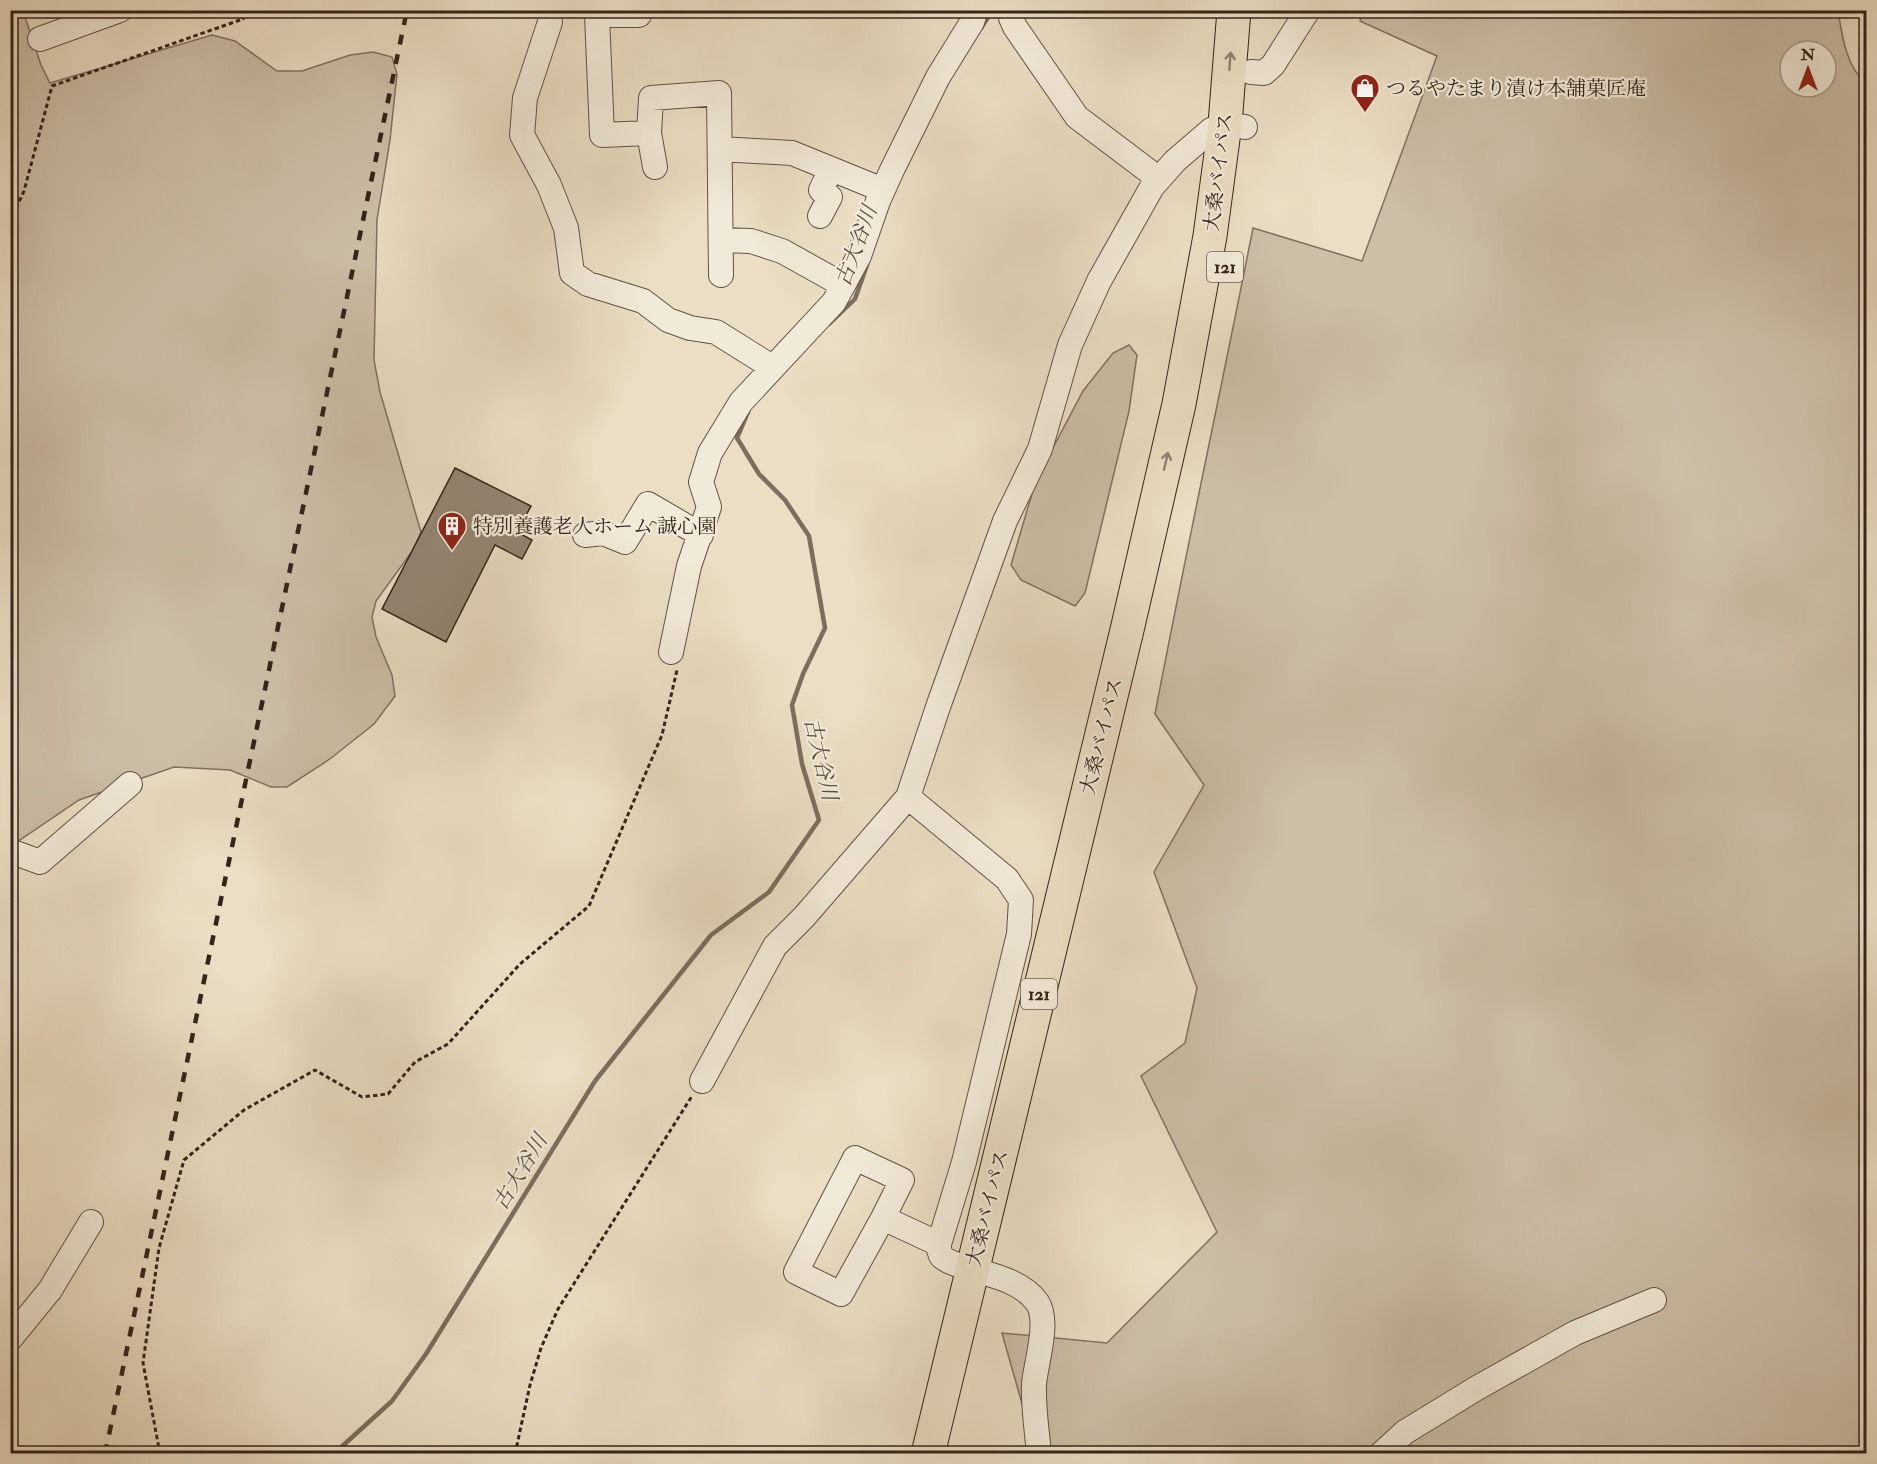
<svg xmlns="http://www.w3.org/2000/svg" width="1877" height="1464" font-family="'IM FELL Double Pica','Noto Serif JP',serif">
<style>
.green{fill:#ccbea7;stroke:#807162;stroke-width:1.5;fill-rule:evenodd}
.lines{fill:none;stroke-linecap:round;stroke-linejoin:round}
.stream{stroke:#7c6e5f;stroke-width:4.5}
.building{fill:#938573;stroke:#33241c;stroke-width:1.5}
.minor-casing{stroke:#615246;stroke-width:26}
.highway-casing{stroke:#33241c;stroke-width:35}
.path{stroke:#33241c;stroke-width:3;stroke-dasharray:4.5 3;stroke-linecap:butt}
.minor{stroke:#f2ead9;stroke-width:24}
.highway{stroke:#ebdec4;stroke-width:33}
.rail{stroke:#33241c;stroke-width:4.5;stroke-dasharray:10 10;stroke-linecap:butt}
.oneway{stroke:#8f8170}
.labels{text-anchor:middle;stroke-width:4.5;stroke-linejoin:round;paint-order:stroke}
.shield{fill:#f2ead9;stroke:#6c5f55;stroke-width:1.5}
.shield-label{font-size:18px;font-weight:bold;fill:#33241c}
.poi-label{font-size:20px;fill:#33241c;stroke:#f2ead9;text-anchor:start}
.street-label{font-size:20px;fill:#33241c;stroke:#f2ead9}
.water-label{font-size:21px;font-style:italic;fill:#5d4f43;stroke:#f2ead9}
</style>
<rect width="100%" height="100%" fill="#ebdec4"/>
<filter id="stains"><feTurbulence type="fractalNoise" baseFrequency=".00333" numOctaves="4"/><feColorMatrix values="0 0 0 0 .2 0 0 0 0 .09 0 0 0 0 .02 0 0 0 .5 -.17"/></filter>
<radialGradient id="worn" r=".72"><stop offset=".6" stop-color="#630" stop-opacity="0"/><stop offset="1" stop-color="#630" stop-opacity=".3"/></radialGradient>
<!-- green -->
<path class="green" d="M1382,10L1838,11C1842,35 1846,67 1866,83V1453H1036L1002,1333L1107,1343L1217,1232L1141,1076L1185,1043L1197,988L1154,872L1204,785L1155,714C1186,551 1221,390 1253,228L1362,261L1437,56L1360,21L1362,13ZM1790,51H1826V87H1790Z
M11,11H23L41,65L50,83L212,35L235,41L277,71H302L350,55L373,52L392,57L397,74L390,140L377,220L374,360L380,392L421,532L413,550L376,601L372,617L376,637L392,675L395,696L374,724L330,759L287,787H271L230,770L174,767L79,800L11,846Z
M1129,345L1137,355L1129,411L1085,593L1075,606L1021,580L1011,565L1036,480L1083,391L1113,353Z"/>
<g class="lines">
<!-- stream -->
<path class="stream" d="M981,28L993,10
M829,324L855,299L867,265
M330,1454L338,1450L392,1401L426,1354L595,1081L711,935L769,892L819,820L802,764L792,705L803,674L825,628L809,536L785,500L759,474L737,438L748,412"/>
</g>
<!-- building -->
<path class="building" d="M455,468L531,506L517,532L532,540L522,559L495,545L446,642L382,609Z"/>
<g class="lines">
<!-- minor casing -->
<g class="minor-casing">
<path id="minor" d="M640,10L639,15H597L602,135L649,133
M1011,10V18L1015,27L1077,117L1159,179
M550,22L525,98L522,135L549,185L566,228L572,273L588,284L643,301L668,320L690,328L716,332L772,367
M40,39L120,10
M1251,72L1264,73L1273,65L1308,10
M720,149L792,153L883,190
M655,167L649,133L651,98L719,93L721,275
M820,216L830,197L821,190L831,169
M722,240L751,241L782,251L843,285
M585,535L603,533L625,542L648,504L701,535
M671,652L689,566L709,507L701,482L710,453L741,402L834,302L859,256L878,201L892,170L938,77L972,22L976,10
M908,797L1007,879L1021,900L1019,934L964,1162L939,1244C939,1249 939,1253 942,1257C949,1263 959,1265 968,1268C991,1275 1022,1281 1037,1302C1050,1321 1036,1362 1034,1384C1033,1407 1037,1431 1039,1454
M10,851L40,862L130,784
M702,1081L775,946L804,917L908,797L939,704L1005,521L1040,449L1070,345L1099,281L1152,187L1175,161L1211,130L1225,124L1245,127
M883,1218L841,1294L796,1272L855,1158L902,1180L883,1218L939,1244
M10,1339L50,1290L91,1222
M1381,1454L1405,1432L1477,1388L1575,1333L1654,1300"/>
</g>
<!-- highway casing -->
<g class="highway-casing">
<path id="highway" d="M928,1454L1127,630L1179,404L1210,236L1225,124L1234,10"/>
</g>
<!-- path -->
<path class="path" d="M10,222L24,191L52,86L243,19L239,10
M160,1454L143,1363L159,1248L184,1160L244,1110L315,1070L362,1097L388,1094L415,1062L448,1044L520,964L589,906L662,735L677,670
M515,1454L530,1385L541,1348L558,1309L692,1096"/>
<!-- minor -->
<use href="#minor" class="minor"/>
<!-- highway -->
<use href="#highway" class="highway"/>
<!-- rail -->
<path class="rail" d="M105,1454L407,10"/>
</g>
<!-- one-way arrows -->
<defs><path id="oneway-shaft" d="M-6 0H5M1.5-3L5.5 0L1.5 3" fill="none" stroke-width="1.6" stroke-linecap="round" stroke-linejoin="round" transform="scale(1.5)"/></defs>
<g class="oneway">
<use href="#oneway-shaft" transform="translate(1230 61) rotate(-86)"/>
<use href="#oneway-shaft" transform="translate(1166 461) rotate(-77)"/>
</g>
<!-- icons -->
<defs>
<g id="shop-pin" transform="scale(1.5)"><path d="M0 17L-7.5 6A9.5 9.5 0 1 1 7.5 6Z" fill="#8f2418" stroke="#f2ead9"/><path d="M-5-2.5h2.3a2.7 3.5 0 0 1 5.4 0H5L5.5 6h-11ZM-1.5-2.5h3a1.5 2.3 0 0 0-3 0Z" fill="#fff"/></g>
<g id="building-pin" transform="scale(1.5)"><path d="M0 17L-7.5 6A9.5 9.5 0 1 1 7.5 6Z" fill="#8f2418" stroke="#f2ead9"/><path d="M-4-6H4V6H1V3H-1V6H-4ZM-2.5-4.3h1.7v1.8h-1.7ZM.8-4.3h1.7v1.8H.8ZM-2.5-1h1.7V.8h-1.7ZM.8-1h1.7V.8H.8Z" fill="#fff"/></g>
</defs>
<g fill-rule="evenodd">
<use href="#shop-pin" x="1365" y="88"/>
<use href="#building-pin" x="452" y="526"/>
</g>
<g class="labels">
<!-- shield labels -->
<g class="shield">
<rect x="1207" y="252" width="36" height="30" rx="4.5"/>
<rect x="1021" y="979" width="36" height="30" rx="4.5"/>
</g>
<g class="shield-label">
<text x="1225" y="273">121</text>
<text x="1039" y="1000">121</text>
</g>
<!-- poi labels -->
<g class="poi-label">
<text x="1386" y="95">つるやたまり漬け本舗菓匠庵</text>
<text x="473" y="533">特別養護老人ホーム 誠心園</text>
</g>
<!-- street labels -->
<g class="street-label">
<text transform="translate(1218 172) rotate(-83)" y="7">大桑バイパス</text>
<text transform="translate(1101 736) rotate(-76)" y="7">大桑バイパス</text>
<text transform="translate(987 1208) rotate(-76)" y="7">大桑バイパス</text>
</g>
<!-- water labels -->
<g class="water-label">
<text transform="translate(856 246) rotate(-70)" y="7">古大谷川</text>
<text transform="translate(821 759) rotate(77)" y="7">古大谷川</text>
<text transform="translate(520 1172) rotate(-59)" y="7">古大谷川</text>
</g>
</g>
<!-- margin -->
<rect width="1877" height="1464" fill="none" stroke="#ebdec4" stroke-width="36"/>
<rect x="12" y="12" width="1853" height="1440" fill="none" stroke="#33241c" stroke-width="3"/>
<rect x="18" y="18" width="1841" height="1428" fill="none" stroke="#33241c" stroke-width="1.5"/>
<!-- north arrow -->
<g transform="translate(1808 69)"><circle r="28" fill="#f2ead9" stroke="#a69b8d" stroke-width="1.5"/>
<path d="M0-4.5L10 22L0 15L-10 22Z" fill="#8f2418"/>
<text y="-9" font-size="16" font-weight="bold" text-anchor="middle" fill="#33241c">N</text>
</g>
<rect width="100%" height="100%" filter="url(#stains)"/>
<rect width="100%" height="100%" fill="url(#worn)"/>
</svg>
